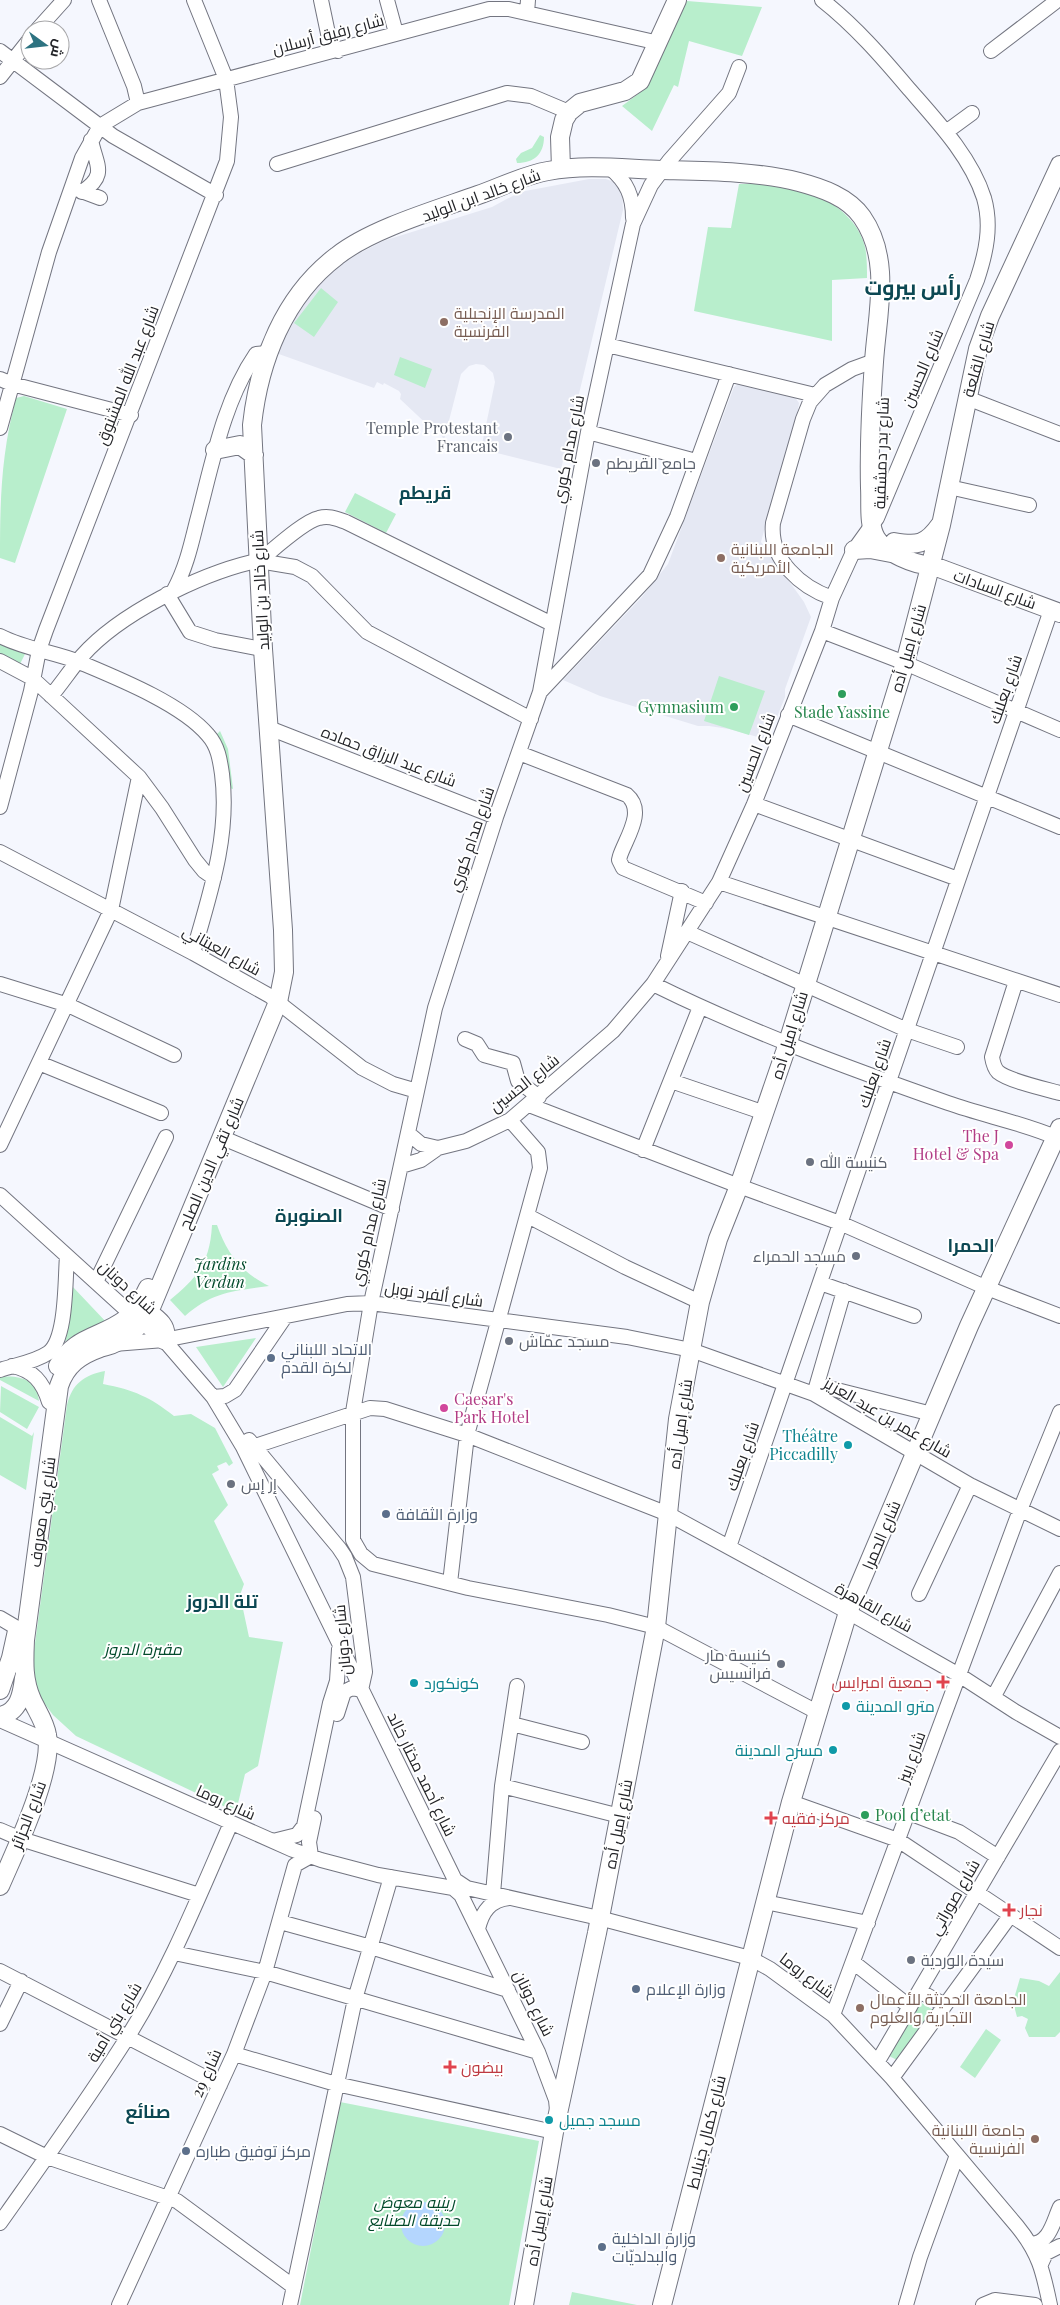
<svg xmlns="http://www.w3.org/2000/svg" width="1060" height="2305" font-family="'Playfair Display',Cairo,serif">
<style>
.built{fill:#e5e8f3}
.green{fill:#b8eecc}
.water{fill:#b4d6fe}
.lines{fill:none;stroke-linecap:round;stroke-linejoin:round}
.minor-casing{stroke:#737580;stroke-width:16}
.major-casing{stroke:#737580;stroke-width:20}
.minor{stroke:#fff;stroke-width:14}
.major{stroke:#fff;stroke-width:18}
.education-dot{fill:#8d6e63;stroke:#fff;stroke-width:2}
.worship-dot{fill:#6b7280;stroke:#fff;stroke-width:2}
.leisure-dot{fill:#2e9e5b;stroke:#fff;stroke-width:2}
.hotel-dot{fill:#d1479c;stroke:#fff;stroke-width:2}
.service-dot{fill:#5c6f8a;stroke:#fff;stroke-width:2}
.culture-dot{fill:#0f9aa8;stroke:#fff;stroke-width:2}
.health-dot{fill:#e0444e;stroke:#fff;stroke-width:2}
.labels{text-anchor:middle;stroke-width:4;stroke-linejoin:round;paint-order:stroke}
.street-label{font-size:16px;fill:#232428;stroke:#fff}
.education-label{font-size:16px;fill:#785e54;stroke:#fff;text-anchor:start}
.worship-label{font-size:16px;fill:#5b616d;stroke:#fff;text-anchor:start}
.leisure-label{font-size:16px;fill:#27864d;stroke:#fff;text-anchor:end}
.hotel-label{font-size:16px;fill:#b23c85;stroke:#fff;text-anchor:end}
.park-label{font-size:16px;font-style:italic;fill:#024a2b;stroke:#fff}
.service-label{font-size:16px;fill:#4e5e75;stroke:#fff;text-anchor:start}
.culture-label{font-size:16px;fill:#0d838f;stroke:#fff;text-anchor:start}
.health-label{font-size:16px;fill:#be3a42;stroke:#fff;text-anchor:start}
.neighbourhood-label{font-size:18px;font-weight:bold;fill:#0c4853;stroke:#fff}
.district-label{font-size:21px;font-weight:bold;fill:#0c4853;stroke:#fff}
</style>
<rect width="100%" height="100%" fill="#f5f7fe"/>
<!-- built -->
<path class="built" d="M589,179H606L614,182L622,192L623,210L561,469L481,449L495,382L493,373L484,365L476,364L469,366L461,374L444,440L439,431L433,430L400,399L401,394L399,391L384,383L383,385L377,382L374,388L276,353L297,308L322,277L339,264L383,241L492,207L520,192Z
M741,382L794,396L799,403L789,466L780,471L761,542L804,602L811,617L785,689V697L768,740L729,729L709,726H698L600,696L563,680L641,598L668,564L734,387Z"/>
<!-- green -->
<path class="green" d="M687,1L762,7L742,56L689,41L678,87L674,85L652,131L622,106L638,94L648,82Z
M540,135L544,137C544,154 534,163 517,163L516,159L521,153L532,148Z
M739,184C753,184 768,183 782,185C815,189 857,212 865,247C867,256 867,268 867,278L832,280V341L694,311L708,227L731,228Z
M321,288L338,302L314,337L294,323Z
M400,357L432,369L425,388L394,375Z
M24,396L67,409L15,563L0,558C0,500 1,455 16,398Z
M355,493L396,514L386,533L345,512Z
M0,637L25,654L20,664L0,655Z
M719,676L765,691L749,735L704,721Z
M220,731L228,749L233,789L220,785L210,741Z
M212,1225H217C227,1254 242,1273 269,1286C234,1291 212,1292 185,1316L170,1300C198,1277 210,1262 212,1225Z
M72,1286L108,1324L63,1342Z
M256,1338L223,1387L196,1347Z
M105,1371L103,1384C134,1390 150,1397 174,1416L191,1414L215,1428L233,1463L229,1466L226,1462L217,1466L219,1470L212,1474L228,1505L214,1521L244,1584L240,1595L249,1637L283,1642L258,1766L245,1774L236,1812L76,1736L53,1715L36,1692L31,1673L67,1405C72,1384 84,1375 105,1371Z
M0,1377C19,1375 37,1379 39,1401L0,1380Z
M1,1386L39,1407L27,1429L0,1412Z
M0,1417L32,1436L34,1432L26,1490L0,1475Z
M1060,1972V2032L1055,2037H1029L1025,2028L1028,2019L1022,2016L1017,2017L1013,2002L1020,1978L1039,1981L1049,1986Z
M920,2002L935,2011L897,2060L889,2056Z
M986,2029L1001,2040L975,2078L960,2067Z
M340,2102L539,2141L509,2305H300Z
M572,2292L637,2305H569Z"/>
<!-- water -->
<path class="water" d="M401 2224a22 22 0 1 1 44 0a22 22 0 1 1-44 0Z"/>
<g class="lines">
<!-- minor casing -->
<g class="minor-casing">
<path id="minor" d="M99,0L134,86L138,103
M321,0L330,43L332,48L338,51
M387,0L396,33
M527,13L528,0
M37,30L64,0
M0,51L113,136L216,195
M991,51L1054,3
M739,67L729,93L669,161L651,185L633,224L588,432L540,692L496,817L435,1008L371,1303L353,1412V1540L361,1554L373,1564L468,1588L608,1615L656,1627L817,1712
M0,77L30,39
M946,132L972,113
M277,164L507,93L531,96L569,112
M610,168C627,182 633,196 633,218
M76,189L100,198
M82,192C108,175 96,165 91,140
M607,345L815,395
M0,379L12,384L131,415
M967,398L1060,434
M0,428L49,252L82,158L100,126L138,103L489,9H509L659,43
M588,432L696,461
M949,487L1029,505
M259,561C273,550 304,521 319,518C329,515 337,519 346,522L552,624
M259,561L295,567L312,576L367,632L531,719
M174,590C186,568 191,545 197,521C212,465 223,402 256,354L267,353
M167,594L190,632L215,640L256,648
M832,598C801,587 769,560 773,523L803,419L810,402L825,385L852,369L874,361
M822,631L905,663L1060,730
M0,636C25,649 54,652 79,662C117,678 182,704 208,735C218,746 220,760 222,774C230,835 210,894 193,953
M0,661L32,678L139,777L162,808L195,860L204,871L214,878
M540,692L650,575L677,517L729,374
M51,696C62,683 71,669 82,656C119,614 198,575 252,562
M788,715L1060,827
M269,728L496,817
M519,753L627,795C646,811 626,838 620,856L619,860L623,868L706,903
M754,804L958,879
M0,807L31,691L39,650L46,630L227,161L231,117L226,79L194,0
M0,852L193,953L270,996L362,1068L393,1084L417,1091
M719,882L1060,995
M687,932L907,1030L957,1047
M668,956L682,891
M1016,981L992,1057C993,1063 994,1068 998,1072C1009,1081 1045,1089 1060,1093
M0,984L68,1005L174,1055
M653,984C748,1031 848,1068 948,1103C985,1116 1024,1123 1060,1139
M465,1039L477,1044L484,1055L513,1063L518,1081L539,1097
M39,1063L161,1113
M671,1081L765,1113
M529,1105L739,1186L840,1223L987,1288L1060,1316
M408,1133L421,1144L438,1148L466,1141L510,1120L613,1031L653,984L719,882L754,804L822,631L832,598L854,550L877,518L977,280C986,253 992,226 984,198C971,157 937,121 909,89C882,57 855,26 822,0
M223,1138L392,1209
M0,1145L111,910L139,777
M643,1150L700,1007
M401,1166L421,1160L438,1148
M0,1195L131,1314L164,1340L213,1397L243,1447L455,1880L467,1888L599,1918L750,1958L770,1969L833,2015L892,2078L1017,2226C1039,2253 1043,2271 1050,2305
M528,1216L625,1267L700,1302
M96,1282L166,1137
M820,1283L914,1316
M114,1344L164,1340L347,1304L371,1303L627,1337L691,1350L814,1394L970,1485L1060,1529
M12,1366C33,1370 43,1382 49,1402
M0,1370C15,1365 35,1362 48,1353C67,1340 65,1279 67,1256
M817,1385L932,1414
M815,1391L844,1291
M213,1397L225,1396L235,1390L285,1317
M249,1440L339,1548L345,1557L353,1577L365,1672L361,1690
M255,1446L370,1408L385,1409L467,1435L668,1514L848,1612L959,1675L1016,1712L1060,1737
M729,1547L1051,610
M450,1583L467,1435L540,1168L538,1152L510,1120
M919,1594L970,1485
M0,1618L17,1628
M994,1696L1060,1573
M337,1714L344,1692L352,1688L361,1690
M0,1720L293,1850L321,1860L378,1875L453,1888L461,1895L538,2052L556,2100L557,2110
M512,1724L582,1742
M502,1786L620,1816
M791,1802L898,1840L1060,1948
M909,1813L959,1832L998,1857
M0,1830L21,1839L199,1895
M273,1841L297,1835L304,1826L330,1703L337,1681L339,1649
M311,1856L309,1842L314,1818
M493,1894L502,1786L517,1686
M765,1902L868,1923
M280,1922L371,1947L508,1990
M478,1929C482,1912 490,1900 509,1898
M174,1953L265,1972L538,2052
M853,1962L910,2007
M0,1971L220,2085
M919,1991L945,2005
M833,2015L1020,1510L1060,1412
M0,2024L21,1981
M234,2054L336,2084L554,2132
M878,2061L1060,1751
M892,2078L1010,1916
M0,2134L47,2157L177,2201L294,2287
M0,2223C43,2162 87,2101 127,2038C169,1971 199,1896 231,1823
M1031,2244C1050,2243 1053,2222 1060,2207
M1041,2264L1046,2253L1060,2246
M119,2305L234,2054L265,1972L295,1865L311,1856
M290,2305L355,1999L391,1877
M906,2305L920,2257L957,2155
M983,2305L995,2300L1035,2305"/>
</g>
<!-- major casing -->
<g class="major-casing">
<path id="major" d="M561,169L560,137L564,120L569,112L580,103L625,91L640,81L677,0
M215,450L240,445L254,455
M894,542C917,546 926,545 940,525
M854,550L870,549L891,553
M148,1312C158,1319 169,1327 164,1340
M58,1366C75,1336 101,1338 126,1319C136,1311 143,1299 148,1288
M0,1690L11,1658L17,1631
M0,1716C19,1712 22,1695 24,1678
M0,1886C15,1851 54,1771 47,1735C45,1722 37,1711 32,1700C23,1680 24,1662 25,1640L59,1386C66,1365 80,1355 100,1348C105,1346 110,1346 115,1343C136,1332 140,1325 152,1305L278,1002L284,972L283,930L263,649L252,425C259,361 284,296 337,256C371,229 436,210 478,195C501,187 524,175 548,171C586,164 625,169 662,170C707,171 755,171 799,182C822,188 848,197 862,217C892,260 877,314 874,362C871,404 869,446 870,488C871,504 868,524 876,538C884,552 916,566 931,565L1060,613
M524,2305L554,2132L597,1933L656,1627L678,1419L700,1302L718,1239L739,1186L785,1052L905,663L941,525L978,349L990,316L1060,165
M662,2305L791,1802L848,1612L969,1326L1060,1128"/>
</g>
<!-- minor -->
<use href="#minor" class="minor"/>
<!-- major -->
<use href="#major" class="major"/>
</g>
<!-- markers -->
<g class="education-dot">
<circle cx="444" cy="322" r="5"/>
<circle cx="721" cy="558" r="5"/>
<circle cx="860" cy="2008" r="5"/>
<circle cx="1035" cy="2139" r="5"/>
</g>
<g class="worship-dot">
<circle cx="508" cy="437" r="5"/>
<circle cx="596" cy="463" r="5"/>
<circle cx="810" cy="1162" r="5"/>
<circle cx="856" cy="1256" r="5"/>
<circle cx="509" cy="1341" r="5"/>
<circle cx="231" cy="1484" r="5"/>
<circle cx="781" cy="1664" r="5"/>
<circle cx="911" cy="1960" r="5"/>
</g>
<g class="leisure-dot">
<circle cx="842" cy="694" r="5"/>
<circle cx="734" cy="707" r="5"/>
<circle cx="865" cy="1815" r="5"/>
</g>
<g class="hotel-dot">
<circle cx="1009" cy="1145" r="5"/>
<circle cx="444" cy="1408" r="5"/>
</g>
<g class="service-dot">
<circle cx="271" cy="1358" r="5"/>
<circle cx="386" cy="1514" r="5"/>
<circle cx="636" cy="1989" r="5"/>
<circle cx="186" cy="2151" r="5"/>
<circle cx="602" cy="2247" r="5"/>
</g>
<g class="culture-dot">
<circle cx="848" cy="1445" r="5"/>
<circle cx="414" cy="1683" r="5"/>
<circle cx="846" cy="1706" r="5"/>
<circle cx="833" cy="1750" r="5"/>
<circle cx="549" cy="2120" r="5"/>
</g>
<g class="health-dot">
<path d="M940.5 1674.5h5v5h5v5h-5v5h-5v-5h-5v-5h5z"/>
<path d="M768.5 1810.5h5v5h5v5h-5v5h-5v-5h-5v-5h5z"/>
<path d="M1006.5 1902.5h5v5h5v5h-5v5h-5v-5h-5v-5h5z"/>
<path d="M447.5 2059.5h5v5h5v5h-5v5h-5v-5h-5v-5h5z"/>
</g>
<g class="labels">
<!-- street labels -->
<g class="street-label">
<text transform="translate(328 34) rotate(-15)" y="6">شارع رفيق أرسلان</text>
<text transform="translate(481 195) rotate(-20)" y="6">شارع خالد ابن الوليد</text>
<text transform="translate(978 359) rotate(-74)" y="6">شارع القلعة</text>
<text transform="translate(922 368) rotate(-67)" y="6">شارع الحسين</text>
<text transform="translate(127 375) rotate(-69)" y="6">شارع عبد الله المشنوق</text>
<text transform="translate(568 449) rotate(-79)" y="6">شارع مدام كوري</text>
<text transform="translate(881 453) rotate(-88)" y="6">شارع بدر دمشقية</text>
<text transform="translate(995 589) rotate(20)" y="6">شارع السادات</text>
<text transform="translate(260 590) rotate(-93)" y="6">شارع خالد بن الوليد</text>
<text transform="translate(908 648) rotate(-74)" y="6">شارع إميل أده</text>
<text transform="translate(1005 689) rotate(-71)" y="6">شارع بعلبك</text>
<text transform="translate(755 752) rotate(-69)" y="6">شارع الحسين</text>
<text transform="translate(389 756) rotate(21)" y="6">شارع عبد الرزاق حماده</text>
<text transform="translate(471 839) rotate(-71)" y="6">شارع مدام كوري</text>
<text transform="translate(222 950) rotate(29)" y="6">شارع العيتاني</text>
<text transform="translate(789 1035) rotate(-73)" y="6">شارع إميل أده</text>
<text transform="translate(874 1073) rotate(-71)" y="6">شارع بعلبك</text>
<text transform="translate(524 1083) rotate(-38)" y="6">شارع الحسين</text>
<text transform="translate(211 1163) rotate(-67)" y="6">شارع تقي الدين الصلح</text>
<text transform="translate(368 1232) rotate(-77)" y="6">شارع مدام كوري</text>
<text transform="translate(128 1287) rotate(42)" y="6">شارع دونان</text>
<text transform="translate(434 1294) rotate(8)" y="6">شارع ألفرد نوبل</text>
<text transform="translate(888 1417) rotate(30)" y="6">شارع عمر بن عبد العزيز</text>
<text transform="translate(680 1424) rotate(-82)" y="6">شارع إميل أده</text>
<text transform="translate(742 1456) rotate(-71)" y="6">شارع بعلبك</text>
<text transform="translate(42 1512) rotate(-82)" y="6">شارع بني معروف</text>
<text transform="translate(881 1535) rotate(-67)" y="6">شارع الحمرا</text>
<text transform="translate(874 1607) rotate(29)" y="6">شارع القاهرة</text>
<text transform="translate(342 1640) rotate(-95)" y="6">شارع دونان</text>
<text transform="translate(911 1757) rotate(-70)" y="6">شارع ربيز</text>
<text transform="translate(422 1774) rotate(64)" y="6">شارع أحمد مختار خالد</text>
<text transform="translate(226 1802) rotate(24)" y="6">شارع روما</text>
<text transform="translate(28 1815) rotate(-69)" y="6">شارع الجزائر</text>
<text transform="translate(618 1824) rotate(-79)" y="6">شارع إميل أده</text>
<text transform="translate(954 1897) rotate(-60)" y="6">شارع صوراتي</text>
<text transform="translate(807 1975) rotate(37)" y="6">شارع روما</text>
<text transform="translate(534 2003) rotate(64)" y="6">شارع دونان</text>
<text transform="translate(114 2022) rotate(-59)" y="6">شارع بني أمية</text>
<text transform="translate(206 2073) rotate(-66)" y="6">شارع 29</text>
<text transform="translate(706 2132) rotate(-76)" y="6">شارع كمال جنبلاط</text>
<text transform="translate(539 2221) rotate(-80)" y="6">شارع إميل أده</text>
</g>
<!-- education labels -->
<g class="education-label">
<text x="454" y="319">المدرسة الإنجيلية<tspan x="454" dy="18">الفرنسية</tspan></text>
<text x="731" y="555">الجامعة اللبنانية<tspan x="731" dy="18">الأمريكية</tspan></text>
<text x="870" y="2005">الجامعة الحديثة للأعمال<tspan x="870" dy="18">التجارية والعلوم</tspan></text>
<text x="1025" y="2136" text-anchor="end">جامعة اللبنانية<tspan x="1025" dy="18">الفرنسية</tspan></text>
</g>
<!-- worship labels -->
<g class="worship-label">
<text x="498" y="434" text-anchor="end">Temple Protestant<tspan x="498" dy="18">Francais</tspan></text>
<text x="606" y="469">جامع القريطم</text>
<text x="820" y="1168">كنيسة الله</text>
<text x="846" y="1262" text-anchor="end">مسجد الحمراء</text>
<text x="519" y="1347">مسجد عمّاش</text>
<text x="241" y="1490">إر إس</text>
<text x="771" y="1661" text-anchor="end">كنيسة مار<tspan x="771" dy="18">فرانسيس</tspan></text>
<text x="921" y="1966">سيدة الوردية</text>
</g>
<!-- leisure labels -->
<g class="leisure-label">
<text x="724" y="713">Gymnasium</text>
<text x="842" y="718" text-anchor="middle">Stade Yassine</text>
<text x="875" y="1821" text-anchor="start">Pool d’etat</text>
</g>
<!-- hotel labels -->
<g class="hotel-label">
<text x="999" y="1142">The J<tspan x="999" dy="18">Hotel &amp; Spa</tspan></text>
<text x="454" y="1405" text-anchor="start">Caesar's<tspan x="454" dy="18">Park Hotel</tspan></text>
</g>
<!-- park labels -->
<g class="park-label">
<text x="220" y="1270">Jardins<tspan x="220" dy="18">Verdun</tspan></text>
<text x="143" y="1655">مقبرة الدروز</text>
<text x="414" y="2208">رينيه معوض<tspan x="414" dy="18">حديقة الصنايع</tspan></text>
</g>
<!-- service labels -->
<g class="service-label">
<text x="281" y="1355">الاتحاد اللبناني<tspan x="281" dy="18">لكرة القدم</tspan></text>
<text x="396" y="1520">وزارة الثقافة</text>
<text x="646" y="1995">وزارة الإعلام</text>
<text x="196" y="2157">مركز توفيق طباره</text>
<text x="612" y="2244">وزارة الداخلية<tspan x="612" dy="18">والبدلديّات</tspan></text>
</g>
<!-- culture labels -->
<g class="culture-label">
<text x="838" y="1442" text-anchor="end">Théâtre<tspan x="838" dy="18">Piccadilly</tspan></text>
<text x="424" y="1689">كونكورد</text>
<text x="856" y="1712">مترو المدينة</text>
<text x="823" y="1756" text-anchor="end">مسرح المدينة</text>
<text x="559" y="2126">مسجد جميل</text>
</g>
<!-- health labels -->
<g class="health-label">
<text x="932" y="1688" text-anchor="end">جمعية امبرايس</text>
<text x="782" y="1824">مركز فقيه</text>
<text x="1020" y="1916">نجار</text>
<text x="461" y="2073">بيضون</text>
</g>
<!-- neighbourhood labels -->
<g class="neighbourhood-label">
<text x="425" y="499">قريطم</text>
<text x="309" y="1222">الصنوبرة</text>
<text x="971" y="1252">الحمرا</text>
<text x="222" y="1608">تلة الدروز</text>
<text x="148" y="2118">صنائع</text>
</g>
<!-- district labels -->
<g class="district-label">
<text x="913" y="295">رأس بيروت</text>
</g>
</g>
<!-- north arrow -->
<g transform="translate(45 45) rotate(105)"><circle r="24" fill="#ffffff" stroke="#a7a7a9"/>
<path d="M0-4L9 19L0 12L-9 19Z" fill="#2d7381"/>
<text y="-8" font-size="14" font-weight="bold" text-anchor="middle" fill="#232428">ش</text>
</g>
</svg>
